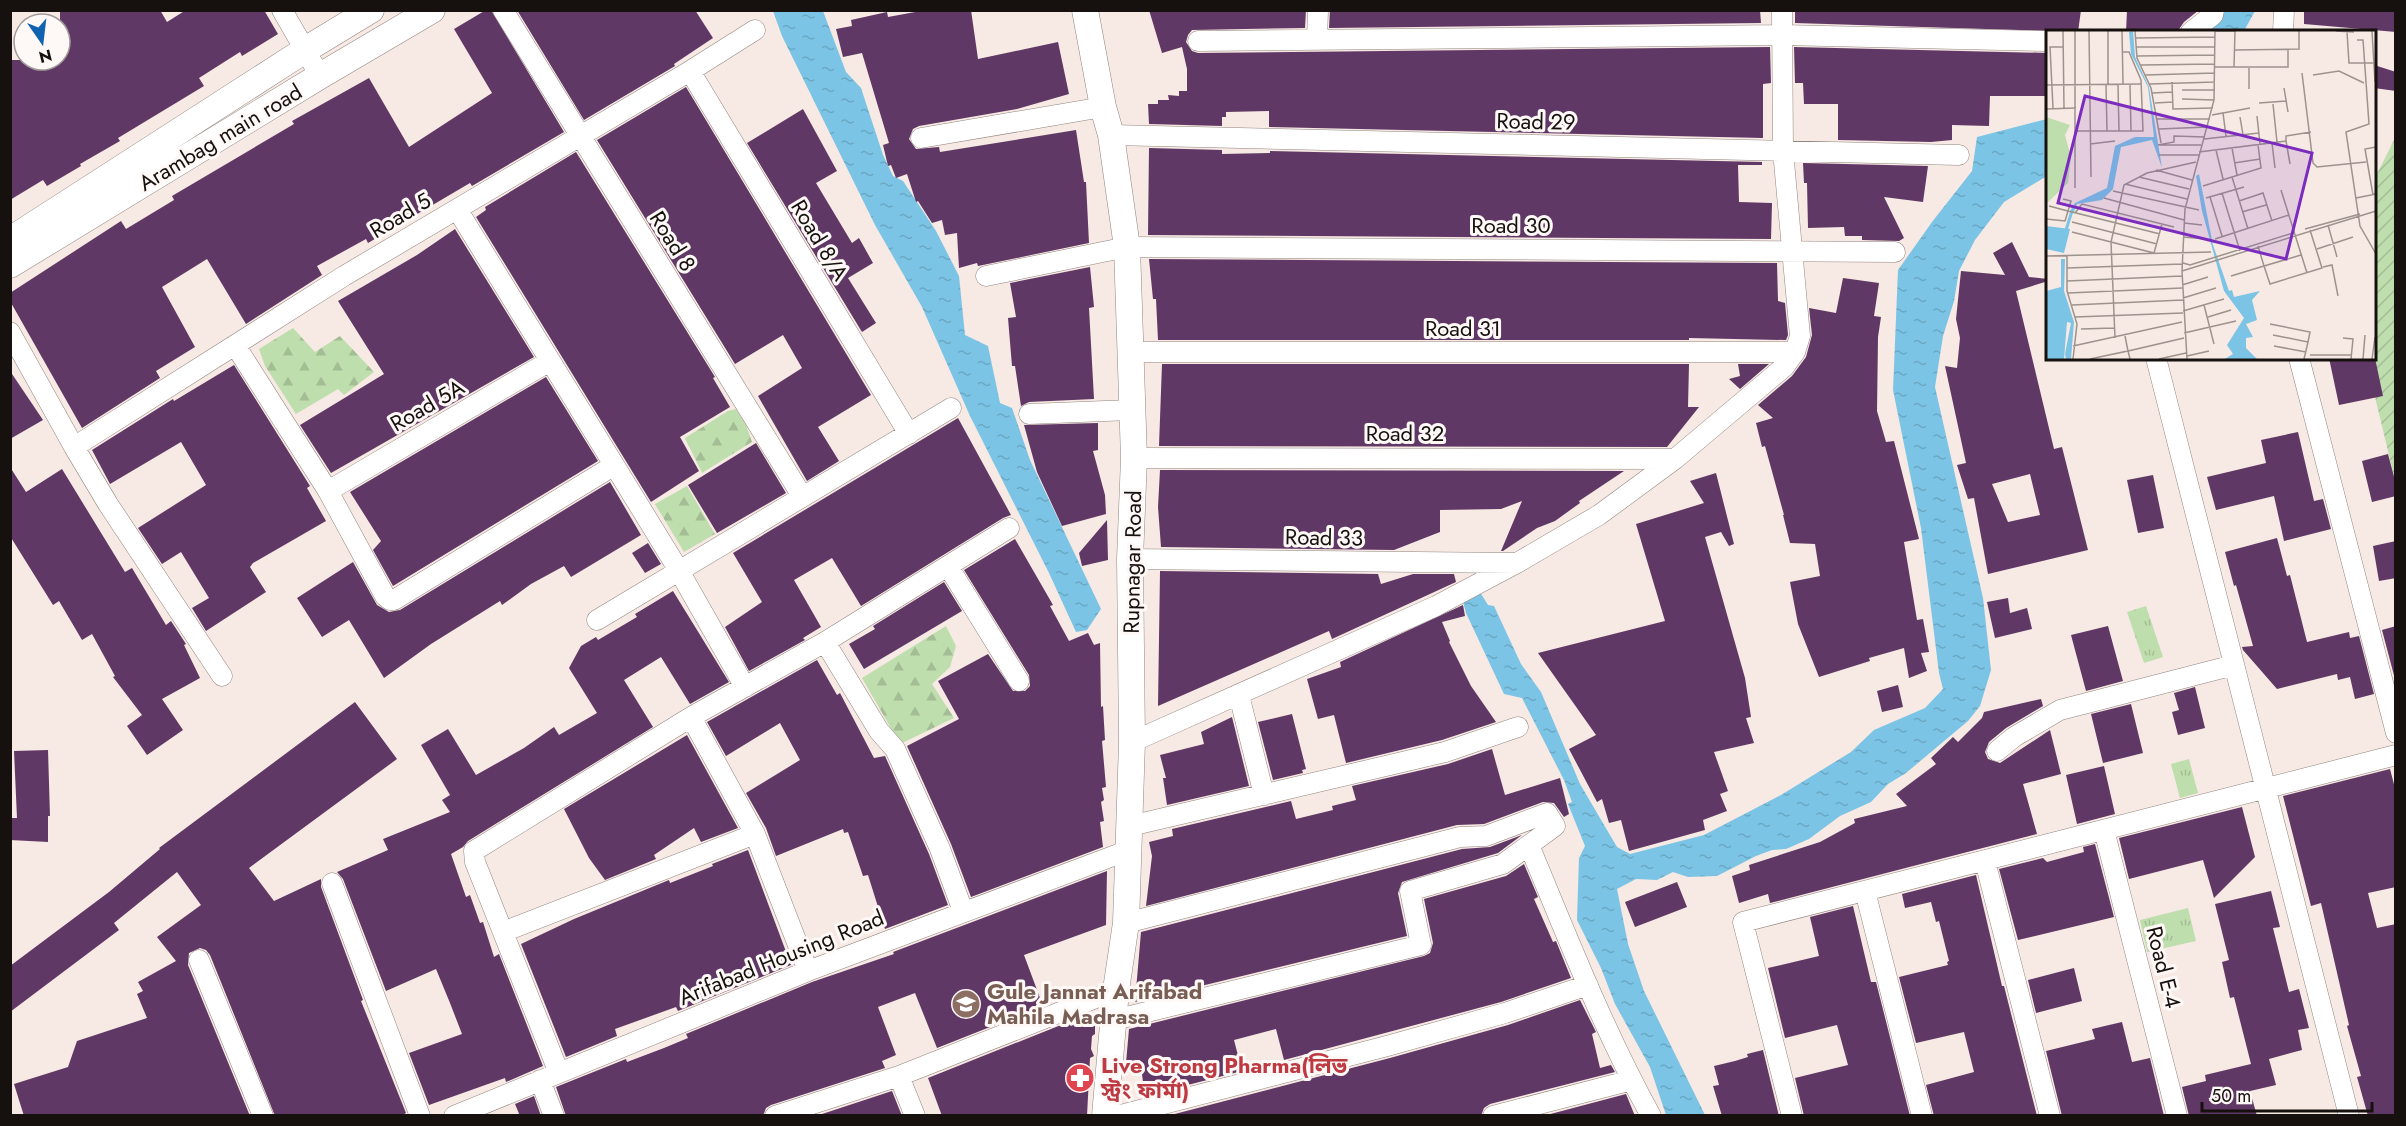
<svg xmlns="http://www.w3.org/2000/svg" width="2406" height="1126" font-family="Jost,'Noto Sans Bengali',sans-serif">
<style>
.forest{fill:url(#forest-firs)}
.park{fill:url(#park-tufts)}
.garden{fill:url(#garden-furrows)}
.water{fill:url(#water-ripples)}
.building{fill:#603865;fill-rule:evenodd}
.lines{fill:none;stroke-linecap:round;stroke-linejoin:round}
.minor-casing{stroke:#928680;stroke-width:21}
.tertiary-casing{stroke:#928680;stroke-width:27}
.minor{stroke:#fff;stroke-width:20}
.tertiary{stroke:#fff;stroke-width:26}
.labels{text-anchor:middle;stroke-width:6;stroke-linejoin:round;paint-order:stroke}
.street-label{font-size:22px;fill:#16110f;stroke:#fef8f6}
.education-label{font-size:22px;font-weight:bold;fill:#785e54;stroke:#fef8f6;text-anchor:start}
.health-label{font-size:22px;font-weight:bold;fill:#be3a42;stroke:#fef8f6;text-anchor:start}
.inset-river{fill:none;stroke:#7bc4e5;stroke-width:3}
.inset-road{fill:none;stroke:#9d938e;stroke-width:1.5}
.view{fill:#7b2cbf;fill-opacity:0.15;stroke:#7b2cbf;stroke-width:3}
.inset-edge{fill:none;stroke:#16110f;stroke-width:3}
</style>
<defs>
<pattern id="forest-firs" width="22" height="20" patternUnits="userSpaceOnUse" patternTransform="scale(1.5)"><rect width="22" height="20" fill="#bfdead"/><path d="M5 1l3.5 6h-7zM16 11l3.5 6h-7z" fill="#a3bd94"/></pattern>
<pattern id="park-tufts" width="24" height="20" patternUnits="userSpaceOnUse" patternTransform="scale(1.5)"><rect width="24" height="20" fill="#bfdead"/><path d="M3 7l-1-3M5 7V3M7 7l1-3M15 17l-1-3M17 17v-4M19 17l1-3" fill="none" stroke="#a3bd94"/></pattern>
<pattern id="garden-furrows" width="10" height="10" patternUnits="userSpaceOnUse" patternTransform="scale(1.5)"><rect width="10" height="10" fill="#bfdead"/><path d="M-1 1l2-2M0 10L10 0M9 11l2-2" fill="none" stroke="#a3bd94"/></pattern>
<pattern id="water-ripples" width="26" height="14" patternUnits="userSpaceOnUse" patternTransform="scale(1.5)"><rect width="26" height="14" fill="#7bc4e5"/><path d="M2 4q2-2 4 0t4 0M15 11q2-2 4 0t4 0" fill="none" stroke="#6aa7c3"/></pattern>
</defs>
<rect width="100%" height="100%" fill="#f7e9e3"/>
<!-- forest -->
<path class="forest" d="M293,328L315,352L340,336L374,372L344,395L338,389L296,414L265,366L259,349Z
M736,409L746,425L752,442L702,473L685,438L728,411Z
M687,486L715,534L684,552L655,504Z
M946,626L956,646L950,667L932,684L954,718L900,744L862,678Z"/>
<!-- park -->
<path class="park" d="M2146,606L2163,657L2144,663L2127,612Z
M2189,759L2198,793L2180,798L2171,764Z
M2188,908L2196,941L2147,952L2140,920Z"/>
<!-- garden -->
<path class="garden" d="M2395,138V480L2375,397L2374,358L2375,178Z"/>
<!-- water -->
<path class="water" d="M773,11H823L846,72L861,88L883,155L893,176L903,181L936,231L959,276L965,335L988,346L1000,403L1012,408L1030,460L1101,609L1087,630L1076,632L1049,573L970,416L922,307L875,225L782,36Z
M2221,11H2255L2244,31L2208,32L2212,28Z
M2047,119V176L2004,202L1975,240L1959,271L1954,301L1943,336L1935,387L1983,598L1991,670L1980,706L1968,721L1906,773L1888,784L1871,802L1840,816L1809,839L1786,849L1772,850L1756,856L1717,876L1688,877L1673,872L1657,880L1636,879L1617,889L1628,944L1644,991L1705,1115H1666L1650,1067L1615,1004L1601,968L1577,920L1579,858L1585,846L1568,804L1572,802L1564,780L1522,698L1504,694L1466,613L1462,598L1478,589L1488,605L1494,606L1521,664L1541,692L1580,784L1617,847L1630,854L1704,835L1781,795L1851,752L1874,730L1925,708L1943,689L1939,673L1921,528L1893,390L1898,270L1932,222L1972,171L1977,137Z"/>
<!-- building -->
<path class="building" d="M60,10H160L167,22L186,10H264L278,34L242,56L240,52L199,78L204,86L118,138L120,141L80,164L81,166L47,186L43,180L10,200V60H60Z
M486,10H491L564,132L472,186L470,183L368,243L366,239L317,266L322,275L246,324L207,259L162,287L195,347L156,371L160,378L82,428L10,301V293L121,221L126,229L174,200L172,196L294,124L292,121L369,78L409,147L492,93L454,29Z
M517,10H695L713,38L674,64L675,66L584,120Z
M926,10H971L978,59L1058,42L1069,94L1017,109L919,126L913,129L909,139L916,149L939,147L940,152L1076,130L1084,182H1086L1089,243L978,266L977,263L959,268L957,233L945,235L942,220L932,223L918,201L916,202L907,174L896,178L891,165L888,166L883,145L889,143L862,53L843,57L836,29L852,26L851,20L887,12L888,17Z
M1149,10H1306L1305,28L1192,30L1188,35L1186,42L1192,51L1198,53L1770,47L1771,83L1763,84V138L1269,127V111L1226,112V117H1222V126L1149,124L1148,104H1158V100H1169L1168,95L1179,96V91H1187V69L1182,47L1162,53Z
M1330,10H1760L1761,23L1329,28Z
M1795,10H2081L2078,32L1795,23Z
M2127,10H2199L2184,22L2177,32H2126Z
M2304,10H2396V32L2304,24Z
M1794,47L2048,53V96H1990L1989,126L1952,125V140L1931,142L1838,140V104H1804L1803,83H1795Z
M2374,65L2396,72V91L2374,88Z
M686,87L871,395L818,427L839,461L807,481L758,396L802,368L783,335L735,364L597,140Z
M803,109L837,171L816,183L852,243L859,238L873,263L848,278L876,323L862,332L747,143Z
M1149,148L1222,150V154L1270,153V151L1762,162V165H1738L1739,202L1772,203L1771,239L1148,235Z
M576,152L715,377L713,378L730,407L680,437L699,471L651,502L476,217L486,210L485,207Z
M1803,163L1928,166L1923,202L1884,197L1904,238L1899,241L1862,240V236H1845L1844,227L1808,228L1807,183H1804Z
M455,229L534,357L331,473L300,425L384,374L338,301L417,255Z
M2012,242L2029,277L2048,279V281L2016,291L2054,449L2062,447L2088,550L1988,574L1974,498L1968,499L1957,465L1966,463L1945,366L1957,368L1960,338L1956,319L1961,271L2005,275L1993,253ZM2030,474L2040,515L2008,522L1992,484Z
M1149,259L1777,263L1778,301L1785,303L1788,335L1786,340L1689,338V340H1158L1156,299H1153Z
M1090,267L1094,307L1089,308L1094,399L1029,402L1021,406L1015,366H1012L1008,318L1016,317L1010,283Z
M1843,278L1879,283L1874,316L1881,317L1878,337L1877,411L1886,442L1894,441L1919,539L1904,542L1917,620L1923,619L1929,652L1921,653L1927,671L1909,678L1904,648L1869,658L1870,661L1819,677L1798,624L1790,582L1820,576L1815,544L1790,543L1783,515H1784L1765,446L1762,447L1756,423L1773,418L1758,405L1792,376L1806,357L1812,335L1809,308L1836,313Z
M2329,358H2375L2383,396L2339,405Z
M1162,364H1689L1688,407H1699L1667,447L1159,446Z
M1738,364H1769L1740,389L1729,379L1740,376Z
M234,365L310,486L307,488L326,521L253,563L250,567L266,592L206,631L192,608L209,598L181,552L162,564L138,528L206,485L181,442L110,484L92,450L173,399L174,401Z
M10,371L43,420L10,439Z
M546,377L598,461L393,586L373,550L381,541L350,492Z
M958,418L1011,515L1003,518L861,606L832,558L794,580L821,627L803,638L805,640L749,671L725,627L762,602L733,553Z
M1098,423V450L1093,451L1105,495L1106,514L1062,526L1037,472L1024,425Z
M2298,432L2314,501L2323,499L2331,529L2284,541L2274,496L2216,510L2207,477L2266,463L2261,440Z
M756,443L786,493L717,533L688,485Z
M2388,454L2396,484V496L2372,502L2362,461Z
M10,467L26,492L62,469L125,572L132,568L166,625L171,621L186,644L184,645L200,678L162,699L183,730L147,755L127,726L142,715L113,677L115,676L92,634L82,640L59,601L53,605L10,536Z
M1160,470L1624,471L1579,501L1580,503L1555,521L1537,528L1503,551H1501L1522,501L1501,509L1440,510V532L1394,550L1161,547L1158,507Z
M1716,473L1734,544L1729,546L1721,532L1705,537L1745,678L1751,717L1746,718L1754,743L1714,752L1728,791L1720,794L1727,811L1703,820L1705,830L1629,851L1621,820L1609,823L1602,799L1597,802L1569,749L1596,735L1538,653L1665,621L1636,524L1704,503L1690,481Z
M2153,475L2164,528L2138,533L2127,480Z
M610,482L641,535L571,577L564,566L531,584L502,605L500,601L431,644L384,678L349,620L322,637L297,598L353,562L377,605L389,612L400,610Z
M1107,520L1108,560L1082,566L1079,553Z
M2277,538L2287,576L2290,575L2307,642L2349,632L2350,638L2359,636L2374,694L2355,699L2350,677L2338,680L2337,674L2277,689L2243,650L2242,647L2253,646L2236,585L2234,586L2225,552Z
M1015,539L1053,605L1050,606L1069,641L1088,633L1094,645L1100,643L1101,707L1103,706L1105,740L1102,741L1106,787L1102,788L1104,800L1101,802L1104,821L1100,822L1103,847L971,897L951,844L907,746L959,719L938,681L988,654L1013,691H1025L1030,686L1029,675L964,570Z
M2396,541V578L2379,581L2373,546Z
M648,543L661,564L645,573L632,553Z
M1160,571L1378,574L1381,584L1413,574H1454L1456,582L1332,639L1329,631L1158,706Z
M944,582L962,611L864,669L849,644L875,629L873,626Z
M673,591L729,682L690,704L661,657L624,680L653,727L468,841L463,847L451,854L466,897L470,895L480,923L483,922L494,957L499,954L543,1066L506,1082L505,1078L429,1105L409,1053L462,1034L450,1003L436,969L386,991L343,879L337,872L388,850L383,839L450,812L442,800L450,795L421,745L448,729L476,775L524,748L554,727L559,735L597,713L569,668L581,646L596,637L598,640L637,617L635,614Z
M2008,598L2010,613L2027,608L2032,629L1995,638L1987,602Z
M1463,605L1465,616L1442,622L1450,641L1449,642L1471,686L1496,722L1442,740L1346,763L1334,715L1318,719L1307,679L1341,667L1340,662Z
M2108,626L2123,681L2086,691L2071,635Z
M2396,626V683L2382,630Z
M817,660L837,695L840,693L874,758L885,756L929,854L948,905L885,929L868,875L863,876L848,832L844,833L843,829L776,856L766,828L746,793L800,760L780,723L726,756L707,722Z
M1898,685L1903,707L1882,712L1877,691Z
M2195,687L2205,728L2178,735L2172,712L2179,710L2174,693Z
M2041,699L2043,706L2006,728L1989,742L1985,752L1988,759L2000,763L2050,730L2061,774L2023,784L2037,834L1770,903L1768,894L1739,903L1732,876L1750,870L1749,865L1820,842L1855,823L1854,819L1907,806L1896,794L1936,764L1931,758L1953,737L1958,742L1982,718L1984,712Z
M355,702L397,759L249,868L274,901L321,879V887L363,1000L361,1001L406,1113L401,1116H275L210,955L206,950L200,948L189,953L188,965L250,1116H24L14,1084L68,1067L77,1041L147,1018L137,994L143,991L138,982L176,961L157,937L201,905L177,872L114,923L119,930L10,1012V966L109,892L160,849L159,848Z
M2131,704L2143,753L2103,763L2091,714Z
M1292,714L1306,769L1302,770L1303,773L1273,780L1258,722Z
M1232,717L1249,786L1167,805L1163,778H1166L1160,755L1204,744L1201,732Z
M687,735L738,828L701,842L694,828L654,855L656,859L605,880L589,858L564,809Z
M1492,749L1505,795L1560,778L1569,814L1564,817L1554,803L1543,802L1484,824L1457,825L1146,906L1152,856L1149,842L1173,836L1172,829L1291,801L1296,819L1333,810L1332,806L1356,800L1352,786L1448,764Z
M48,750L50,816H48V842L10,840V818H17L14,751Z
M2104,766L2115,814L2077,824L2066,775Z
M2390,769L2396,792V887L2368,893L2377,928L2396,924V1116H2368L2357,1077L2361,1076L2347,1026L2349,1025L2321,903L2311,906L2283,796Z
M2242,807L2255,857L2214,898L2203,860L2129,879L2119,838Z
M1522,835L1498,853L1402,882L1398,893L1407,936L1135,1002L1141,932L1462,849L1490,847Z
M2095,844L2114,917L2018,940L1999,869L2043,858L2047,862L2084,852L2083,847Z
M748,850L791,965L678,1011L676,1007L615,1029L617,1036L566,1057L521,944L574,919L669,880L670,883L708,868L713,866L712,864Z
M1524,864L1538,897L1534,899L1553,942L1556,941L1571,978L1501,1002L1284,1060L1276,1029L1234,1040L1242,1071L1145,1096L1140,1060L1126,1063L1129,1029L1424,956L1430,953L1433,943L1424,899L1506,876Z
M1107,871L1106,925L1024,955L1043,1006L937,1048L915,993L878,1007L896,1055L882,1061L885,1068L771,1105L766,1108L763,1116H566L556,1087L626,1059L627,1062L664,1048L688,1038L686,1034L812,982L894,954L893,952Z
M1976,875L2002,986H2004L2037,1116H1934L1926,1085L1974,1072L1964,1032L1916,1043L1899,977L1948,965L1947,962L1949,961L1939,921L1936,922L1931,902L1905,908L1902,894Z
M1677,882L1687,907L1635,927L1625,902Z
M2271,891L2280,927L2273,928L2289,992L2299,989L2309,1028L2298,1030L2302,1050L2269,1059L2276,1085L2250,1091L2257,1116H2189L2182,1087L2206,1081L2205,1075L2251,1064L2234,997L2230,998L2222,962L2229,960L2215,904Z
M1853,906L1871,982H1876L1910,1116H1804L1795,1078L1848,1065L1837,1025L1785,1038L1768,968L1819,956L1810,917Z
M2074,968L2082,1001L2036,1013L2028,980Z
M1580,1000L1596,1032L1592,1034L1600,1068L1611,1065L1615,1072L1490,1104L1484,1108L1481,1116H1167L1390,1058L1508,1025Z
M1091,1013L1095,1024V1034L1092,1036L1091,1049L1094,1056L1090,1058L1087,1116H942L928,1078Z
M2122,1022L2132,1062L2150,1058L2164,1116H2062L2046,1051L2095,1039L2092,1029Z
M1763,1050L1779,1116H1722L1713,1086L1719,1085L1714,1066L1735,1061L1748,1057L1747,1054Z
M892,1091L902,1116H816Z
M1626,1094L1635,1116H1543Z
M534,1096L541,1116H520L515,1104Z"/>
<g class="lines">
<!-- minor casing -->
<g class="minor-casing">
<path id="minor" d="M282,10L320,76
M503,10L802,496
M2191,32L2213,15L2214,10
M2283,32L2284,10
M1317,40L1318,10
M1198,41L1782,35L2048,41
M690,71L909,434
M1111,135L1959,155
M921,138L1103,107
M457,209L678,569L745,687
M986,276L1127,247L1895,252
M10,332L74,447L108,504L222,676
M235,345L328,491L385,596L390,600H394L613,466
M1130,352H1795
M2156,358L2349,1116
M2299,358L2396,733
M1029,414L1131,410
M74,447L344,276L690,71L755,30
M1134,458L1675,459
M328,491L550,361
M1130,559L1514,563
M948,566L1019,681
M597,620L951,408
M825,642L879,731L895,749L940,849L963,911
M1239,695L1264,795
M691,717L755,834L808,971
M1132,742L1436,606L1517,563L1599,515L1675,459L1784,367L1795,352L1800,336L1783,151L1782,10
M1997,751L2014,737L2060,710L2234,665
M1130,826L1445,752L1518,727
M2104,830L2177,1116
M1529,845C1567,936 1603,1029 1651,1116
M1985,861L2050,1116
M332,883L420,1116
M1865,891L1922,1116
M503,932L755,834
M199,960L263,1116
M1114,1020L1421,945L1410,891L1503,864L1555,826L1547,813L1486,836L1460,837L1126,923
M559,1073L475,862L474,851L691,717L825,642L1009,528
M899,1076L915,1116
M540,1080L554,1116
M454,1116L808,971L1129,850
M775,1116L899,1076L1116,990
M1117,1116L1387,1046L1505,1013L1588,985
M1493,1116L1632,1080
M1792,1116L1743,922L2396,755"/>
</g>
<!-- tertiary casing -->
<g class="tertiary-casing">
<path id="tertiary" d="M1085,10L1103,107L1111,135L1127,247L1134,458L1130,559L1132,742L1126,923L1116,990L1105,1116
M10,240L305,50L371,10
M10,265L320,76L432,10"/>
</g>
<!-- minor -->
<use href="#minor" class="minor"/>
<!-- tertiary -->
<use href="#tertiary" class="tertiary"/>
</g>
<!-- icons -->
<defs>
<g id="school-disc" transform="scale(1.5)"><circle r="9.5" fill="#8d6e63" stroke="#fef8f6"/><path d="M0-5L7-2L0 1L-7-2ZM-4 1L0 2.5L4 1V4Q0 6-4 4Z" fill="#fff"/></g>
<g id="pharmacy-disc" transform="scale(1.5)"><circle r="9.5" fill="#e0444e" stroke="#fef8f6"/><path d="M-2-6h4v4h4v4h-4v4h-4v-4h-4v-4h4Z" fill="#fff"/></g>
</defs>
<g fill-rule="evenodd">
<use href="#school-disc" x="966" y="1004"/>
<use href="#pharmacy-disc" x="1080" y="1078"/>
</g>
<g class="labels">
<!-- street labels -->
<g class="street-label">
<text transform="translate(1536 121) rotate(1)" y="8">Road 29</text>
<text transform="translate(220 137) rotate(-31)" y="8">Arambag main road</text>
<text transform="translate(400 215) rotate(-31)" y="8">Road 5</text>
<text x="1511" y="233">Road 30</text>
<text transform="translate(820 240) rotate(59)" y="8">Road 8/A</text>
<text transform="translate(673 241) rotate(58)" y="8">Road 8</text>
<text x="1463" y="336">Road 31</text>
<text transform="translate(427 405) rotate(-30)" y="8">Road 5A</text>
<text x="1405" y="441">Road 32</text>
<text transform="translate(1324 537) rotate(1)" y="8">Road 33</text>
<text transform="translate(1132 562) rotate(-89)" y="8">Rupnagar Road</text>
<text transform="translate(781 957) rotate(-22)" y="8">Arifabad Housing Road</text>
<text transform="translate(2164 967) rotate(76)" y="8">Road E-4</text>
</g>
<!-- education labels -->
<g class="education-label">
<text x="987" y="999">Gule Jannat Arifabad<tspan x="987" dy="25">Mahila Madrasa</tspan></text>
</g>
<!-- health labels -->
<g class="health-label">
<text x="1101" y="1073">Live Strong Pharma(লিভ<tspan x="1101" dy="25">স্ট্রং ফার্মা)</tspan></text>
</g>
</g>
<!-- overview -->
<g transform="translate(2046 30)">
<rect width="330" height="330" fill="#f7e9e3"/>
<path d="M0,87L24,95L19,105L25,127L22,153L0,174Z" fill="#bfdead"/>
<path d="M87,1L89,27L103,57L116,138L106,110L75,117L67,159L56,170L31,174L28,182L24,181L29,173L61,158L69,116L89,107H108L102,57L85,24L83,2ZM153,144L167,215L183,261L186,260L188,267L214,261L206,270L211,290L200,294L207,307L200,308V318L211,329H179L187,324L181,315L198,288L178,261L156,181L150,146ZM0,196L24,199L18,223L0,219ZM15,229H19L18,261L28,292L25,329H20L19,324L25,293L21,292L18,329H0V261L15,257Z" fill="#7bc4e5"/>
<path class="inset-river" d="M20,200L26,181"/>
<path class="inset-road" d="M17,1L18,78M29,1V158M43,1L45,147M62,1V54M76,1L77,54M89,1L91,28L105,58L115,113M290,1L308,2M326,1L329,52M301,2L303,33H328M90,8L169,7M311,10H317L323,94L300,102L314,196L330,224M90,17H169M189,20L253,19V1M91,26L169,25M95,35L169,34M169,37H242V19M188,37L189,1M203,38V59M256,43L267,133L271,137L320,132M99,45L169,43M267,45L293,41L318,53M126,52L127,79L167,78M103,54L169,52M0,55L96,54M60,55L61,101M72,55L73,101M84,55L85,101M238,58L242,82M136,60H169M106,63L126,62M136,69L168,70M109,73L127,72M213,73L240,71M227,74L231,112M7,78L4,17H17M0,79L30,78M177,83L204,78M166,85L177,83L180,106M211,86L214,114M194,87L197,105M111,89H164M113,99L162,97M31,101H97L95,50L83,22H76M158,109L213,103M240,111L244,134M226,113L229,138M44,114L69,111M155,115H112L128,112V106L159,107M186,118L191,145M170,120L177,149M153,122L240,111V106L265,102M113,125H153M188,133L214,129M110,140L146,150M93,147L143,159M186,147L202,199M79,154L141,169M157,156L215,138L212,115M235,160L261,243M67,161L153,180M176,163L194,221M327,165L319,119L330,117M164,167L176,206M58,168L138,190M160,168L198,157M310,168L330,164M193,171L217,163L226,191M3,176L22,181L25,171L17,169M196,182L220,175M29,183L36,174L128,197M0,189L19,191L22,181L114,204M26,192L111,214M138,193L156,195M282,195L291,227M259,199L314,184M26,202L108,223L116,194M137,207L160,209M169,209L243,185M212,216L218,236L255,225M271,219L307,207M0,226L165,222M21,226V261L31,294L27,329M137,233L144,235L247,203M277,237L286,235L292,266M21,238L136,234M136,241L330,181M185,246L218,236L224,254L276,238L264,200M21,251L136,246M136,255L162,247M22,263L136,258M137,268L170,258M26,275L137,270M158,275L168,314M137,281L178,269M29,287L137,283M162,287L185,280M224,294L264,302L262,312M35,299L68,298M138,303L190,291M227,305L262,312L258,329M79,306L82,321L138,308M69,308L65,212L78,155L101,143L150,132M297,308L307,309L305,329M27,316L136,292M228,316L260,322M264,325H306M141,326L163,321M44,329L82,321L84,329M113,329L140,323M141,329L136,241L139,179L168,70L169,1H190M317,329L319,305M326,329L329,307"/>
<path class="view" d="M39,66L266,123L240,229L12,173Z"/>
<rect width="330" height="330" class="inset-edge"/>
</g>
<!-- border -->
<rect width="2406" height="1126" fill="none" stroke="#16110f" stroke-width="24"/>
<!-- north arrow -->
<g transform="translate(42 42) rotate(166)"><circle r="28" fill="#fef8f6" stroke="#a19c9a" stroke-width="1.5"/>
<path d="M0-4.5L10 22L0 15L-10 22Z" fill="#0f63b1"/>
<text y="-9" font-size="16" font-weight="bold" text-anchor="middle" fill="#16110f">N</text>
</g>
<!-- scale -->
<path d="M2202 1102v9h170v-9" fill="none" stroke="#16110f" stroke-width="3"/>
<text x="2211" y="1102" font-size="18" fill="#16110f" stroke="#fef8f6" stroke-width="4.5" paint-order="stroke">50 m</text>
</svg>
